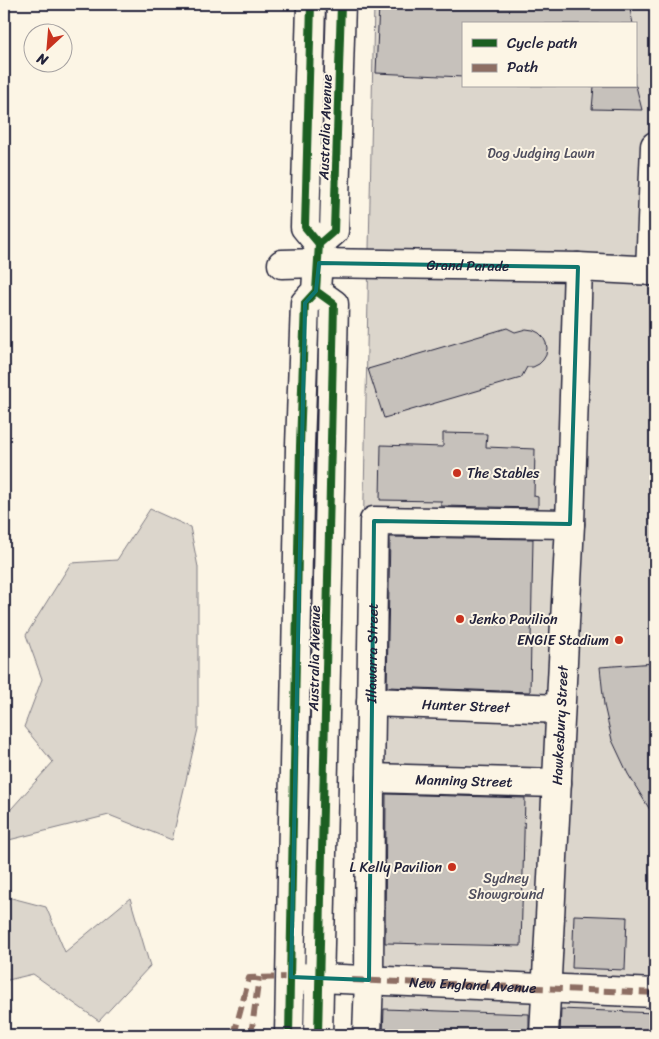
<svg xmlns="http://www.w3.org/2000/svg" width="659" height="1039" font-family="Sriracha,sans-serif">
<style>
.green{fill:#dcd6cc;stroke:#7f7c84;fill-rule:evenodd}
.building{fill:#c6c1bb;stroke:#22223b}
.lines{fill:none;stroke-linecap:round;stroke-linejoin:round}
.minor-casing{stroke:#22223b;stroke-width:31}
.major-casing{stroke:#22223b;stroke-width:31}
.minor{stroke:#fcf5e5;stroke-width:28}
.major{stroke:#fcf5e5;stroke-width:28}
.quiet{stroke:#8d6e63;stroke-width:6;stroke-dasharray:12 6;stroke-linecap:butt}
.cycleway-casing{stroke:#fcf5e5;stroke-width:11}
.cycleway{stroke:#1b5e20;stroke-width:8}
.marked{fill:none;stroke:#0f766e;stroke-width:4;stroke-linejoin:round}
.poi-dot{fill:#c8321e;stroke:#fcf5e5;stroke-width:2}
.labels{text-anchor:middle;stroke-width:4;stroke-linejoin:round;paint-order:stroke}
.street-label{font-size:14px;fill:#22223b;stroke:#fcf5e5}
.park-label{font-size:14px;fill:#504f5f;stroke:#fcf5e5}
.poi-label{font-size:14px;fill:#22223b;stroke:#fcf5e5;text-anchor:start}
</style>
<rect width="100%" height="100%" fill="#fcf5e5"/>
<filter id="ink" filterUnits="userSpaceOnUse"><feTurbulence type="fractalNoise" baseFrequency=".02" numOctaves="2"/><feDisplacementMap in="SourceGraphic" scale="10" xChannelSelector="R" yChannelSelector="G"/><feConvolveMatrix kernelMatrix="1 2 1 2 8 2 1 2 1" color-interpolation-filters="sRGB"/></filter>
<g filter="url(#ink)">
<!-- green -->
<path class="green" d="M374,4H655V1035H353ZM463,24H635V86H463Z
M150,509L190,527L198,567V729L172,840L109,815L9,840L4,866V817L53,762L24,727L42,679L26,635L71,563L117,560Z
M4,896L46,907L65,952L130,898L150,966L99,1021L33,974L4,981Z"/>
<!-- building -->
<path class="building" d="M379,4H629L633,24H463V77L376,73Z
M594,86H636L642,110L592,109Z
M507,328L515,332L526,329L533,330L539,333L543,337L546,343L547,348L546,355L543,360L539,364L533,367H527L521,378L384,418L368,369Z
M443,433L487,434L486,447L535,449L534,496L538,497V508L441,506V501L380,500L381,445L443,447Z
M390,537L533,539L530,692L387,687Z
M655,663V818L628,774L612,740L604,705L600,667Z
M386,794L525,798L521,946L385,943Z
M574,915L627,917L625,970L572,968Z
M384,1009L529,1014V1035H383Z
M561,1009L655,1013V1035H560Z"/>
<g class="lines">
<!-- minor casing -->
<g class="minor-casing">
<g id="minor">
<path id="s1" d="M282,264L319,263L578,267L655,271"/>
<path d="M650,271L655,146"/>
<path id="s2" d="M371,702L560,709"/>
<path id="s3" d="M370,778L557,783"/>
<path id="s4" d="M295,977L319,978L655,993"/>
<path id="s5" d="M367,1035L369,980L370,778L374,521L570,524"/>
<path id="s6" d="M544,1035L570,524L578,267"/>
</g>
</g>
<!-- major casing -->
<g class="major-casing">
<path id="major" d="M319,244L334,231L341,4
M316,291L334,304L318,1035
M289,1035L300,446L305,303L316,291L319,244L305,227L311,4"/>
</g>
<!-- minor -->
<use href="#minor" class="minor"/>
<!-- major -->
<use href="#major" class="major"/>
<!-- quiet -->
<path class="quiet" d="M352,980L655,993
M234,1035L249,978L291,977
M251,1035L259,977"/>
<!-- cycleway casing -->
<g class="cycleway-casing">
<path id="cycleway" d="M319,244L334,231L341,4
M316,291L334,304L318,1035
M289,1035L300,446L305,303L316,291L319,244L305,227L311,4"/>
</g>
<!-- cycleway -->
<use href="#cycleway" class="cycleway"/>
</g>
</g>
<!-- marked area -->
<path class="marked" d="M319,263L578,267L570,524L374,521L369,980L291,977L305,303L316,291Z"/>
<!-- markers -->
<g class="poi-dot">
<circle cx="457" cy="473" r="5"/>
<circle cx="460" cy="619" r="5"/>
<circle cx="619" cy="640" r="5"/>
<circle cx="452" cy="867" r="5"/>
</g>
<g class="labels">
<!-- street labels -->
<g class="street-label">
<text transform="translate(325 127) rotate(-88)" y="5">Australia Avenue</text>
<text dy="5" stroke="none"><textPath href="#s1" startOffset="186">Grand Parade</textPath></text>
<text dy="5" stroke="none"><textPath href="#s5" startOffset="382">Illawarra Street</textPath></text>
<text transform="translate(314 658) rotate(-89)" y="5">Australia Avenue</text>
<text dy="5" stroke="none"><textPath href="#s2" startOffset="95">Hunter Street</textPath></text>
<text dy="5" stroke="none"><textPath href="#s6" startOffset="310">Hawkesbury Street</textPath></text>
<text dy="5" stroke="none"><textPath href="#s3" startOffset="94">Manning Street</textPath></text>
<text dy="5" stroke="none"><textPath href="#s4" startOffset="178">New England Avenue</textPath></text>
</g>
<!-- park labels -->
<g class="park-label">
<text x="541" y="158">Dog Judging Lawn</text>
<text x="506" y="883">Sydney<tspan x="506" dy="16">Showground</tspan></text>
</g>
<!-- poi labels -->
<g class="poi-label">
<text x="467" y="478">The Stables</text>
<text x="470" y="624">Jenko Pavilion</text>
<text x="609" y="645" text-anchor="end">ENGIE Stadium</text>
<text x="442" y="872" text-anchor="end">L Kelly Pavilion</text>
</g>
</g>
<!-- margin -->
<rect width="659" height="1039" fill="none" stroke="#fcf5e5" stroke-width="20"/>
<rect x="10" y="10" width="639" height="1019" fill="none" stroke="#22223b" stroke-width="2" filter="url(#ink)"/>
<!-- legend -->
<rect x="462" y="22" width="175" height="65" fill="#fcf5e5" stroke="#a5a1a1"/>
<rect x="472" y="39" width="25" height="8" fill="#1b5e20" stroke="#a5a1a1"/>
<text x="507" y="48" font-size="15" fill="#22223b">Cycle path</text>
<rect x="472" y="64" width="25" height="8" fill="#8d6e63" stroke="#a5a1a1"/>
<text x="507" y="72" font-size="15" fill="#22223b">Path</text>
<!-- north arrow -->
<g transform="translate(48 48) rotate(206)"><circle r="24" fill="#fcf5e5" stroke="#a5a1a1"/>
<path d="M0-4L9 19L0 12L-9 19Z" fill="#c8321e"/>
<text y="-8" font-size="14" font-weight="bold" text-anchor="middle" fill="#22223b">N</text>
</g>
</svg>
